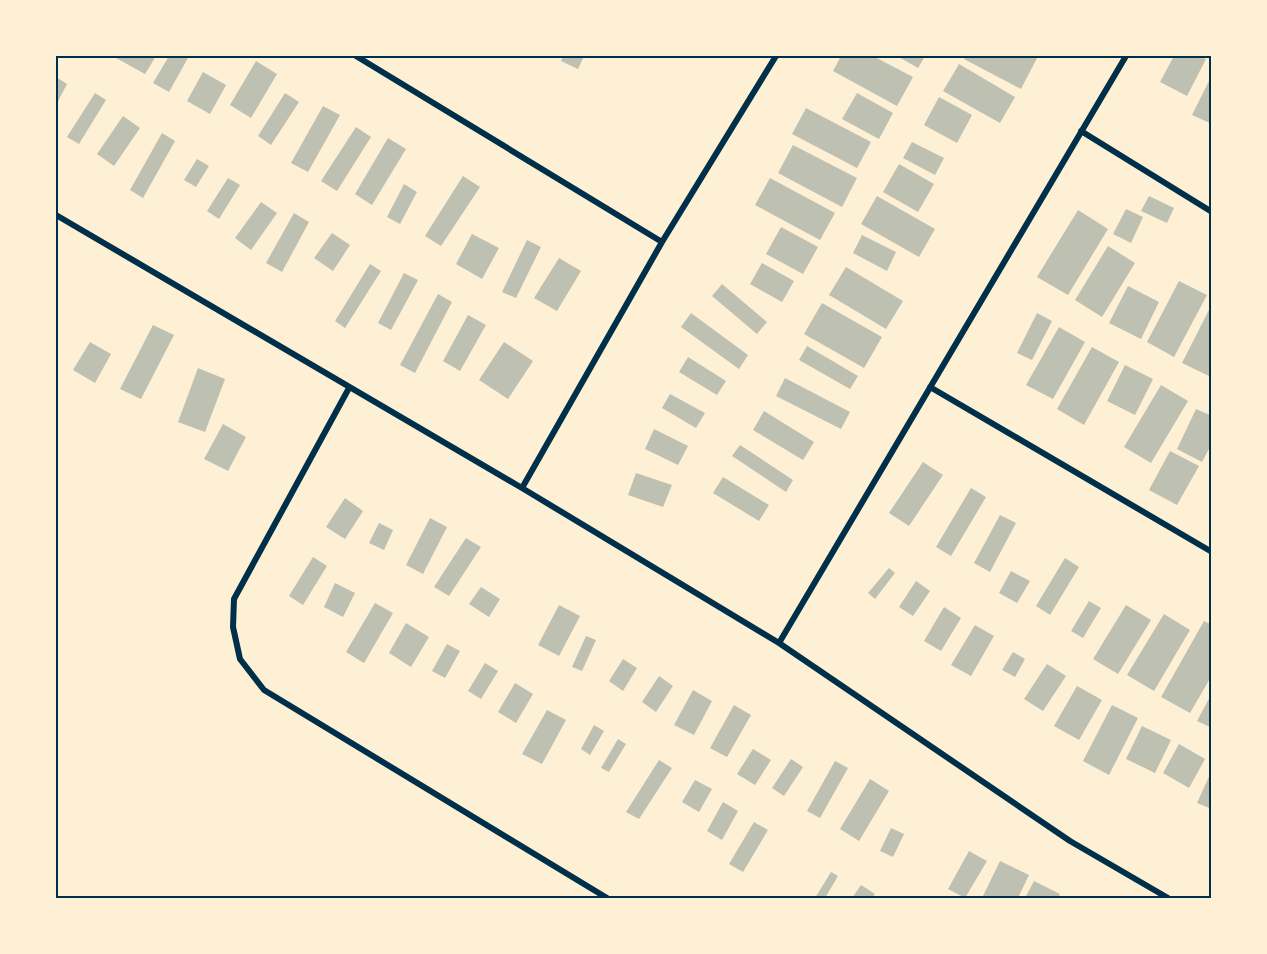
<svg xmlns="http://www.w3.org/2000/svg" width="1267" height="954" font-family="'Times New Roman',serif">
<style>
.building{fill:#bec0b2}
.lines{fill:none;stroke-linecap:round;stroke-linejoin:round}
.minor{stroke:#003049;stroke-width:6}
.neatline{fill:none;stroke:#003049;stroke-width:2}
</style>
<rect width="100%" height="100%" fill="#fdf0d5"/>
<!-- building -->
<path class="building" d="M118,56H156L145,74L116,58Z
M169,56H189L169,92L153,83Z
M563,56H584L578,69L561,61Z
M841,56H873L913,77L897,106L833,71Z
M897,56H925L918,68Z
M966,56H1031L1037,58L1021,89L964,59Z
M1174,56H1198L1206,59L1187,96L1160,82Z
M256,61L277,74L251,118L230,105Z
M959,64L1015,97L1000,123L943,91Z
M203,72L226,85L210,114L187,101Z
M1212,75V124L1192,115Z
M56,77L67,84L56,105Z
M95,93L106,100L79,144L67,137Z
M285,93L299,102L271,145L258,136Z
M857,93L893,113L879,139L842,119Z
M939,97L972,115L957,143L924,125Z
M323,106L340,115L308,172L291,163Z
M806,108L871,142L857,168L792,134Z
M123,116L140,128L114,166L97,154Z
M356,127L371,137L337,191L321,181Z
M162,133L175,141L143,198L130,190Z
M388,138L406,149L372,205L355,194Z
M912,142L944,158L935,175L903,158Z
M793,145L857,178L842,207L778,173Z
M197,159L209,166L196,187L184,180Z
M899,164L934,184L918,212L883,192Z
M463,176L480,187L441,246L425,236Z
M228,178L240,185L219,219L207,211Z
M770,178L835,213L820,240L755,205Z
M404,184L417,192L400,224L387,217Z
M877,196L935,229L919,257L861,224Z
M1149,196L1174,208L1167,223L1141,211Z
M261,202L277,213L251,250L235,238Z
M1126,209L1143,217L1131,243L1113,234Z
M1078,210L1108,229L1068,295L1037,277Z
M294,213L309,222L282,272L266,263Z
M781,227L818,247L803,274L766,254Z
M332,233L350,245L333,271L314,258Z
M472,234L499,248L482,279L456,264Z
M862,235L896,252L887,271L853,253Z
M527,240L541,247L516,298L502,292Z
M1108,246L1135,263L1102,317L1075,300Z
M559,258L581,271L557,311L534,298Z
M762,263L794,281L782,302L750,284Z
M370,264L381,271L345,328L335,321Z
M846,267L903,301L886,329L829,295Z
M404,273L418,280L391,330L378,323Z
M1179,281L1207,295L1174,357L1147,342Z
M722,284L767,322L757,334L712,296Z
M1128,286L1159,302L1141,339L1109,323Z
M438,294L452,302L415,373L400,365Z
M822,303L882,337L864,368L804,334Z
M1212,304V371L1209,376L1182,363Z
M691,313L748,355L739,369L681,327Z
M1037,313L1052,321L1032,360L1017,353Z
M468,315L486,325L460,371L443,361Z
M153,325L174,335L141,399L120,389Z
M1059,327L1085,342L1053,399L1026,385Z
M90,342L111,354L95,383L73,370Z
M504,342L533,361L508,399L479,380Z
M807,346L858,376L850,389L799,360Z
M1092,347L1119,362L1084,425L1057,409Z
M688,357L726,381L717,395L679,372Z
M1125,365L1153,379L1135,415L1107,401Z
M198,368L225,379L205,432L178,422Z
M785,378L850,412L841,429L776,396Z
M1161,385L1188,401L1151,463L1124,447Z
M670,394L705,413L696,428L662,408Z
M1196,409L1212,416V443L1202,462L1177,449Z
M764,411L814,442L803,460L753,430Z
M223,424L246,437L228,471L204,459Z
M654,429L688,446L678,465L645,449Z
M740,445L793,480L786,492L732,456Z
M1170,451L1199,466L1177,505L1149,490Z
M923,462L943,475L909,526L889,513Z
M636,473L672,485L663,507L628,495Z
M723,477L769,505L759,521L713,493Z
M971,488L986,497L951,556L936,547Z
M345,498L363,511L345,539L326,527Z
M1000,515L1016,523L990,572L974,563Z
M430,518L447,527L423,574L406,565Z
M379,523L393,530L384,550L369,543Z
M466,538L481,547L449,596L434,587Z
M313,557L327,566L303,605L289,596Z
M1065,558L1079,567L1050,615L1036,606Z
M889,568L895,573L875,599L868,593Z
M1011,571L1030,581L1017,603L999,593Z
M916,581L930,591L913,616L899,607Z
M335,583L355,593L343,617L324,607Z
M481,587L500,599L489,617L469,604Z
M1089,601L1101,608L1083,638L1071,631Z
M375,603L393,613L364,663L346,652Z
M559,605L580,616L559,656L538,645Z
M1126,605L1151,620L1118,674L1093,659Z
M944,607L961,618L941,651L924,641Z
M1164,614L1190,630L1154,691L1127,675Z
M1204,621L1212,625V675L1190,713L1161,697Z
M406,623L429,637L411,667L389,653Z
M975,625L994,636L971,676L951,665Z
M586,636L596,640L582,671L572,667Z
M447,644L460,651L445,678L432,671Z
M1013,652L1025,659L1015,677L1002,670Z
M623,659L637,668L623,691L609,681Z
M485,663L498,671L481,699L468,691Z
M1047,664L1066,676L1043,711L1024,699Z
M659,676L673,686L656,712L642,702Z
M515,683L533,694L516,723L498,712Z
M1077,686L1102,700L1079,740L1054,726Z
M693,690L712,701L694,735L674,725Z
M1212,693V728L1197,721Z
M734,705L751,715L727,757L710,748Z
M1112,705L1138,718L1109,775L1083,761Z
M547,710L566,720L542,764L522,754Z
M594,725L604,731L590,755L581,749Z
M1142,726L1171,740L1155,773L1126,759Z
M618,739L626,744L609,772L601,768Z
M1179,744L1205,759L1189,788L1163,773Z
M753,749L771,760L755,785L737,774Z
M791,759L803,767L784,796L772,788Z
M659,760L672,768L639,819L626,812Z
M835,761L848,768L820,818L807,811Z
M1212,770V809L1197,803Z
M870,779L889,791L859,841L840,829Z
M695,780L712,789L699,812L682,802Z
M723,802L738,811L722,840L707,831Z
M754,822L768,830L743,872L729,864Z
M891,828L904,834L893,857L880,851Z
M969,851L987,861L965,898L948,889Z
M1000,861L1029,875L1018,898H982Z
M831,872L838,876L825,898H815Z
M1034,881L1060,894L1058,898H1025Z
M861,885L875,894L872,898H852Z"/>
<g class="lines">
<!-- minor -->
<path class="minor" d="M356,56L662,242
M1081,131L1212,212
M56,215L522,488L779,643L1070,841L1168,898
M930,387L1212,552
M349,388L234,599L233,627L240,659L264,690L607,898
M522,488L662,242L776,56
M779,643L1126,56"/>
</g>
<!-- border -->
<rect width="1267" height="954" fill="none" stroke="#fdf0d5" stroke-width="114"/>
<rect x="57" y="57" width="1153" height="840" class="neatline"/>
</svg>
